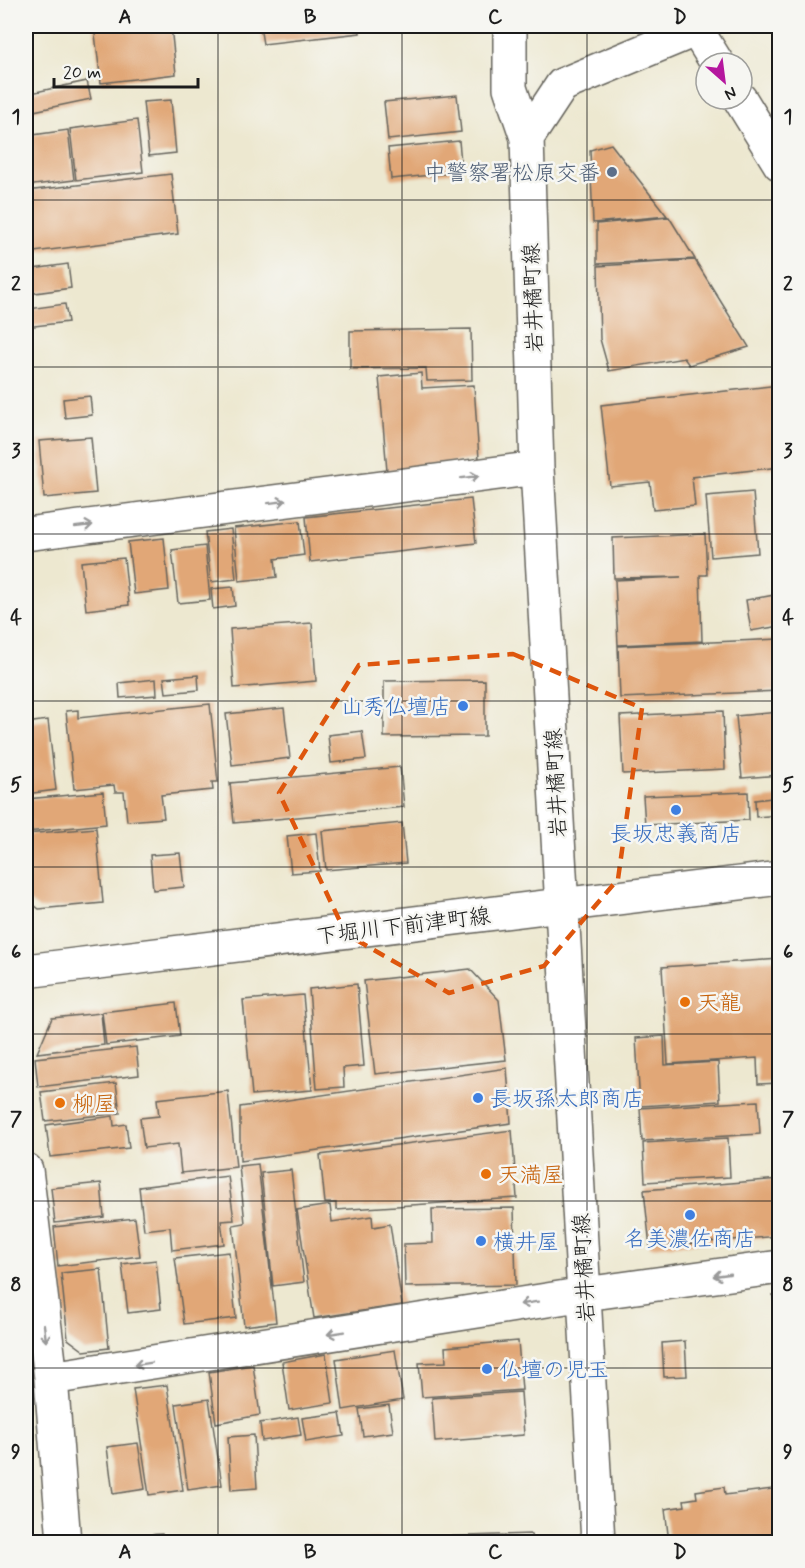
<svg xmlns="http://www.w3.org/2000/svg" width="805" height="1568" font-family="Mynerve,'Klee One',sans-serif">
<style>
.building{fill:#e1a777}
.lines{fill:none;stroke-linecap:round;stroke-linejoin:round}
.minor-casing{stroke:#65635b;stroke-width:36}
.highway-casing{stroke:#65635b;stroke-width:36}
.minor{stroke:#fff;stroke-width:33}
.highway{stroke:#fff;stroke-width:33}
.oneway{stroke:#999}
.marked{fill:none;stroke:#de560d;stroke-width:4.5;stroke-dasharray:12 8;stroke-linejoin:round}
.grid{fill:none;stroke:#1c1c1c;stroke-width:1.5;stroke-opacity:0.55}
.service-dot{fill:#5c6f8a;stroke:#f6f6f2;stroke-width:2}
.shop-dot{fill:#3f7fe0;stroke:#f6f6f2;stroke-width:2}
.food-dot{fill:#e8710a;stroke:#f6f6f2;stroke-width:2}
.labels{text-anchor:middle;stroke-width:5;stroke-linejoin:round;paint-order:stroke}
.service-label{font-size:22px;fill:#4e5e75;stroke:#f6f6f2;text-anchor:end}
.street-label{font-size:22px;fill:#1c1c1c;stroke:#f6f6f2}
.shop-label{font-size:22px;fill:#366cbe;stroke:#f6f6f2;text-anchor:start}
.food-label{font-size:22px;fill:#c56008;stroke:#f6f6f2;text-anchor:start}
.neatline{fill:none;stroke:#1c1c1c;stroke-width:2}
.grid-label{font-size:20px;text-anchor:middle;font-weight:bold;fill:#1c1c1c}
</style>
<rect width="100%" height="100%" fill="#f6f6f2"/>
<filter id="ink" filterUnits="userSpaceOnUse"><feTurbulence type="fractalNoise" baseFrequency=".0167" numOctaves="2"/><feDisplacementMap in="SourceGraphic" scale="12" xChannelSelector="R" yChannelSelector="G"/><feConvolveMatrix kernelMatrix="1 2 1 2 8 2 1 2 1" color-interpolation-filters="sRGB"/></filter>
<filter id="wash" filterUnits="userSpaceOnUse"><feTurbulence type="fractalNoise" baseFrequency=".008" numOctaves="4" result="noise"/><feDisplacementMap in="SourceGraphic" scale="24" xChannelSelector="R" yChannelSelector="G"/><feGaussianBlur stdDeviation="1.35" result="paint"/><feColorMatrix in="noise" values="0 0 0 0 0 0 0 0 0 0 0 0 0 0 0 0 0 1.4 0 .05"/><feComposite in="paint" operator="in"/></filter>
<g filter="url(#wash)">
<rect width="100%" height="100%" fill="#ede8d0"/>
<g id="blocks">
<!-- building -->
<path class="building" d="M94,26H171L176,74L101,83Z
M260,26H359L360,33L263,44Z
M87,81L91,99L29,112L26,100L33,98L31,93Z
M457,95L461,132L388,140L384,102Z
M171,100L176,153L149,156L143,102Z
M137,120L143,172L76,180L70,129Z
M68,130L74,180L26,186V136Z
M459,141L462,172L391,179L388,148Z
M611,144L667,216L593,223L590,150Z
M171,174L178,234L26,253V191Z
M669,217L695,259L597,264V224Z
M695,260L749,347L689,365L684,358L609,371L600,339L598,266Z
M68,264L71,288L28,294L29,309L65,304L68,322L26,327V270Z
M471,329L472,380L427,381L426,368L350,369V331Z
M421,373L422,388L474,385L479,459L387,471L379,377Z
M779,385L780,467L692,477L695,506L653,510L650,482L610,486L601,405Z
M90,396L92,415L65,418L63,399Z
M91,437L96,493L44,498L39,441Z
M753,492L758,553L711,557L706,496Z
M471,499L476,543L310,562L306,517Z
M300,521L304,555L275,559L277,577L239,581L234,528Z
M231,529L236,579L211,582L205,532Z
M705,534L707,575H700L702,641L618,645L615,580L681,577L614,578L613,538Z
M164,538L169,590L134,594L128,542Z
M205,546L210,600L178,603L172,550Z
M124,558L129,605L86,610L81,562Z
M233,587L235,606L213,609L211,589Z
M780,594V626L751,631L746,600Z
M312,623L316,681L234,688L230,629Z
M780,639V691L620,698L618,646Z
M198,675L199,690L166,693L164,678Z
M156,679L157,695L120,698L119,683Z
M485,680V736L384,737V681Z
M210,704L218,782H212L213,790L161,795L164,818L127,821L124,792H115L114,785L74,789L66,711L78,710V718Z
M284,708L290,758L232,765L226,714Z
M723,711L725,769L623,774L620,716Z
M779,712L780,775L742,778L736,716Z
M48,720L56,790L26,794V723Z
M362,731L366,759L331,763L328,735Z
M400,767L404,807L234,823L230,783Z
M103,792L106,824L26,832V799Z
M748,792L749,820L645,825L643,796Z
M780,797V815L756,817L755,800Z
M402,823L406,863L326,870L322,831Z
M96,828L103,903L39,909L26,899V834Z
M316,833L320,871L291,873L287,836Z
M180,853L184,887L153,890L150,855Z
M780,959V1083L758,1084L757,1058L668,1064L662,967Z
M470,969L499,1000L506,1060L375,1074L364,981Z
M357,984L364,1066L343,1068L344,1087L317,1089L309,989Z
M303,995L312,1090L252,1095L243,1000Z
M176,1003L180,1036L106,1045L102,1012Z
M101,1013L104,1045L37,1053L52,1018Z
M664,1036L665,1065L718,1062L720,1101L640,1106L636,1038Z
M136,1047L139,1075L38,1087L35,1058Z
M507,1068L511,1123L240,1161V1107Z
M116,1083L120,1113L45,1121L41,1092Z
M228,1091L236,1167L181,1173L178,1144L144,1148L140,1118L159,1116L157,1099Z
M758,1101L760,1134L642,1141L640,1108Z
M113,1116L114,1126L126,1124L129,1148L50,1157L46,1125Z
M512,1130L517,1198L336,1210V1203H325L320,1155Z
M728,1138L730,1177L645,1182L643,1143Z
M258,1164L276,1322L244,1326L233,1225L245,1223L239,1166Z
M291,1170L304,1282L273,1286L261,1173Z
M228,1176L234,1220L221,1221L224,1244L172,1250L170,1227L144,1230L139,1187Z
M780,1179V1236L650,1247L644,1190Z
M101,1183L104,1217L55,1223L51,1188Z
M330,1205L332,1222L372,1216L373,1227L390,1224L402,1305L314,1318L297,1210Z
M514,1208L516,1285L405,1287L404,1244L433,1243L432,1209Z
M135,1218L140,1256L58,1266L54,1227Z
M229,1252L236,1318L184,1324L175,1258Z
M156,1260L161,1309L128,1313L122,1264Z
M101,1269L109,1348L84,1351L68,1339L61,1273Z
M780,1294V1321H776L773,1295Z
M518,1341L522,1390L422,1397L419,1363L446,1362L445,1347Z
M685,1341L687,1376L664,1377L662,1343Z
M395,1350L403,1400L343,1410L336,1359Z
M326,1354L333,1403L289,1410L282,1362Z
M253,1365L260,1415L216,1423L209,1372Z
M167,1385L183,1490L149,1495L133,1389Z
M521,1392L524,1435L435,1442L432,1398Z
M209,1399L222,1485L188,1490L176,1404Z
M389,1405L393,1432L363,1436L359,1409Z
M340,1413L344,1436L306,1442L302,1418Z
M298,1417L301,1435L262,1441L260,1423Z
M254,1435L257,1488L231,1490L228,1437Z
M138,1443L145,1489L113,1494L107,1447Z
M724,1487L725,1495L780,1488V1542H669L665,1509L685,1506L684,1500L697,1498L696,1491Z
M162,1534L163,1542H92L91,1538Z
M531,1534L532,1542H368V1539Z"/>
</g>
</g>
<g filter="url(#ink)">
<use href="#blocks" fill-opacity="0" stroke="#65635b" stroke-width="1.5"/>
<g class="lines">
<!-- minor casing -->
<g class="minor-casing">
<path id="minor" d="M510,26V88L527,138L537,468L598,1542
M527,138L562,85L697,29
M26,534L537,468
M26,971L780,878
M26,1170L51,1378L64,1542
M51,1378L585,1294L780,1267"/>
</g>
<!-- highway casing -->
<g class="highway-casing">
<path id="highway" d="M694,26L717,63
M740,99L780,164"/>
</g>
<!-- minor -->
<use href="#minor" class="minor"/>
<!-- highway -->
<use href="#highway" class="highway"/>
</g>
<!-- one-way arrows -->
<defs><path id="oneway-shaft" d="M-6 0H5M1.5-3L5.5 0L1.5 3" fill="none" stroke-width="1.6" stroke-linecap="round" stroke-linejoin="round" transform="scale(1.5)"/></defs>
<g class="oneway">
<use href="#oneway-shaft" transform="translate(470 477) rotate(-7)"/>
<use href="#oneway-shaft" transform="translate(277 502) rotate(-7)"/>
<use href="#oneway-shaft" transform="translate(84 526) rotate(-7)"/>
<use href="#oneway-shaft" transform="translate(722 1275) rotate(172)"/>
<use href="#oneway-shaft" transform="translate(529 1303) rotate(171)"/>
<use href="#oneway-shaft" transform="translate(45 1333) rotate(83)"/>
<use href="#oneway-shaft" transform="translate(336 1333) rotate(171)"/>
<use href="#oneway-shaft" transform="translate(143 1364) rotate(171)"/>
</g>
</g>
<!-- marked area -->
<path class="marked" d="M513,654L642,708L618,879L544,966L449,993L346,934L279,793L359,665Z"/>
<!-- grid -->
<path class="grid" d="M218,26V1542M402,26V1542M587,26V1542M26,200H780M26,367H780M26,534H780M26,701H780M26,867H780M26,1034H780M26,1201H780M26,1368H780"/>
<!-- markers -->
<circle class="service-dot" cx="612" cy="172" r="6"/>
<g class="shop-dot">
<circle cx="463" cy="706" r="6"/>
<circle cx="676" cy="810" r="6"/>
<circle cx="478" cy="1098" r="6"/>
<circle cx="690" cy="1215" r="6"/>
<circle cx="481" cy="1241" r="6"/>
<circle cx="487" cy="1369" r="6"/>
</g>
<g class="food-dot">
<circle cx="685" cy="1002" r="6"/>
<circle cx="60" cy="1103" r="6"/>
<circle cx="486" cy="1174" r="6"/>
</g>
<g class="labels">
<!-- service labels -->
<g class="service-label">
<text x="600" y="180">中警察署松原交番</text>
</g>
<!-- street labels -->
<g class="street-label">
<text transform="translate(532 298) rotate(-92)" y="8">岩井橘町線</text>
<text transform="translate(555 783) rotate(-93)" y="8">岩井橘町線</text>
<text transform="translate(403 925) rotate(-7)" y="8">下堀川下前津町線</text>
<text transform="translate(583 1268) rotate(-93)" y="8">岩井橘町線</text>
</g>
<!-- shop labels -->
<g class="shop-label">
<text x="451" y="714" text-anchor="end">山秀仏壇店</text>
<text x="676" y="841" text-anchor="middle">長坂忠義商店</text>
<text x="490" y="1106">長坂孫太郎商店</text>
<text x="690" y="1246" text-anchor="middle">名美濃佐商店</text>
<text x="493" y="1249">横井屋</text>
<text x="499" y="1377">仏壇の児玉</text>
</g>
<!-- food labels -->
<g class="food-label">
<text x="697" y="1010">天龍</text>
<text x="72" y="1111">柳屋</text>
<text x="498" y="1182">天満屋</text>
</g>
</g>
<!-- margin -->
<rect width="805" height="1568" fill="none" stroke="#f6f6f2" stroke-width="66"/>
<!-- north arrow -->
<g transform="translate(724 81) rotate(152)"><circle r="28" fill="#f6f6f2" stroke="#9f9f9c" stroke-width="1.5"/>
<path d="M0-4.5L10 22L0 15L-10 22Z" fill="#b5179e"/>
<text y="-9" font-size="16" font-weight="bold" text-anchor="middle" fill="#1c1c1c">N</text>
</g>
<!-- scale -->
<path d="M54 78v9h144v-9" fill="none" stroke="#1c1c1c" stroke-width="3"/>
<text x="63" y="78" font-size="18" fill="#1c1c1c" stroke="#f6f6f2" stroke-width="4.5" paint-order="stroke">20 m</text>
<rect x="33" y="33" width="739" height="1502" class="neatline"/>
<g class="grid-label">
<text x="125" y="23">A</text>
<text x="310" y="23">B</text>
<text x="495" y="23">C</text>
<text x="680" y="23">D</text>
<text x="16" y="123">1</text>
<text x="788" y="123">1</text>
<text x="16" y="290">2</text>
<text x="788" y="290">2</text>
<text x="16" y="457">3</text>
<text x="788" y="457">3</text>
<text x="16" y="624">4</text>
<text x="788" y="624">4</text>
<text x="16" y="791">5</text>
<text x="788" y="791">5</text>
<text x="16" y="958">6</text>
<text x="788" y="958">6</text>
<text x="16" y="1125">7</text>
<text x="788" y="1125">7</text>
<text x="16" y="1291">8</text>
<text x="788" y="1291">8</text>
<text x="16" y="1458">9</text>
<text x="788" y="1458">9</text>
<text x="125" y="1558">A</text>
<text x="310" y="1558">B</text>
<text x="495" y="1558">C</text>
<text x="680" y="1558">D</text>
</g>
</svg>
